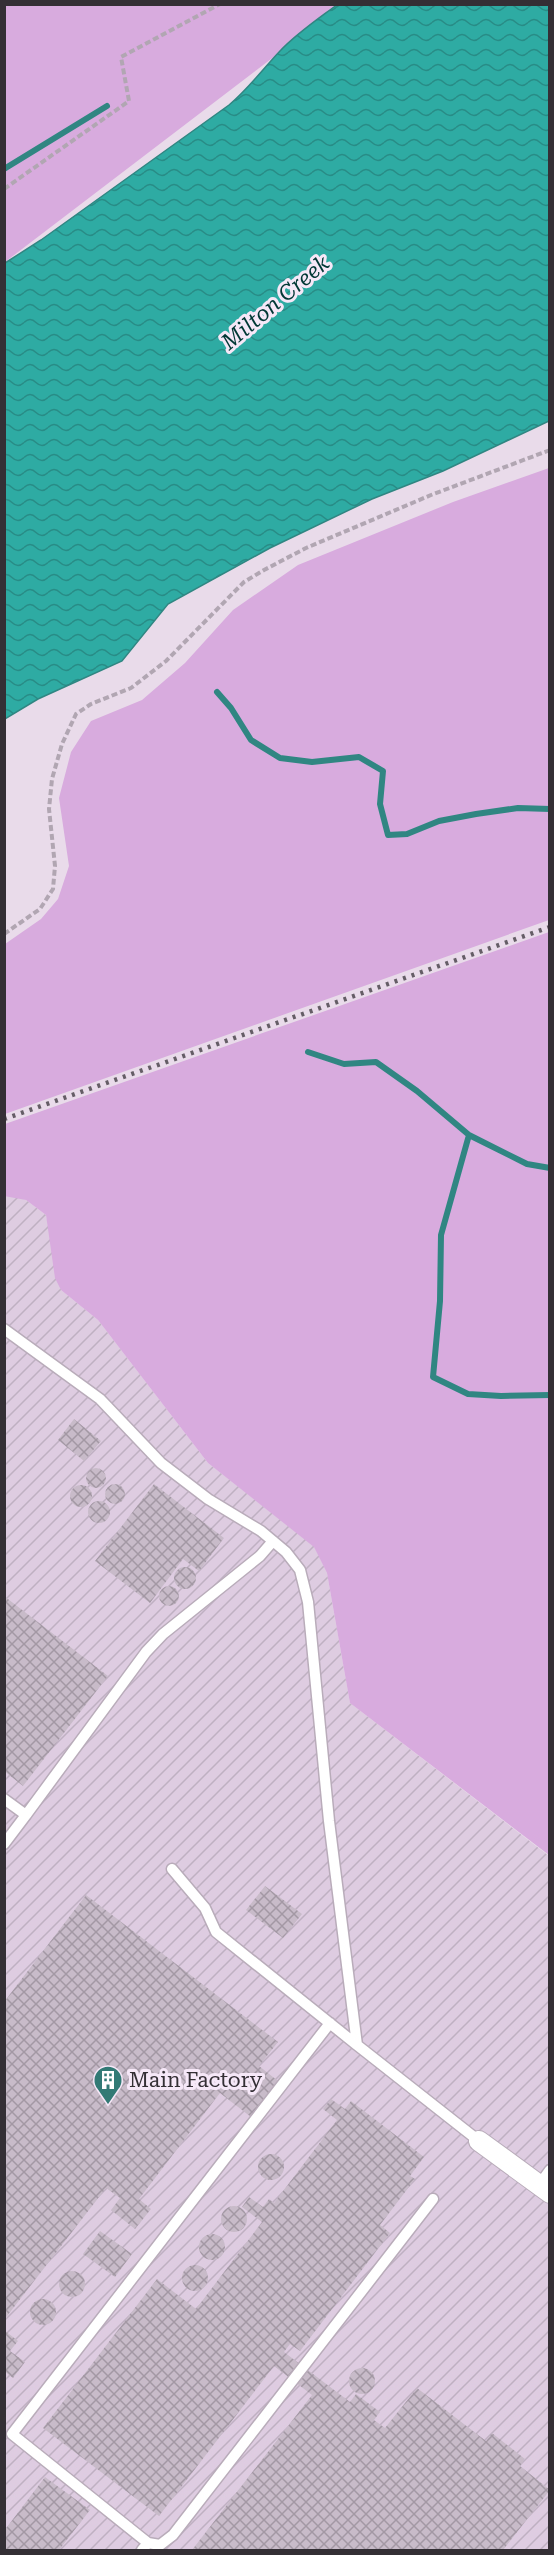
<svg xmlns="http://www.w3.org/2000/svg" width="554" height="2555" font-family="'Roboto Serif',serif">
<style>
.industrial{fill:url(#industrial-furrows)}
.grass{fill:#d8abde}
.water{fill:url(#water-waves);stroke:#308682;stroke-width:1.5}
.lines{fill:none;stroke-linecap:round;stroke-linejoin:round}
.stream{stroke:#308682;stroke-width:6}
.building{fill:url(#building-cross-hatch)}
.service-casing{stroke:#b9acba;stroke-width:13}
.minor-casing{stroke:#b9acba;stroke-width:22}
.path{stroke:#b1a6b2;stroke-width:4;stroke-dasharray:6 3;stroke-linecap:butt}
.service{stroke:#fff;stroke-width:10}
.minor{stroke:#fff;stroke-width:20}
.rail{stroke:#655d66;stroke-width:4.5;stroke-dasharray:3 6;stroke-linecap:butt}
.labels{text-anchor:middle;stroke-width:6;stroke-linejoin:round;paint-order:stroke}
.poi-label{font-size:21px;fill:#342f35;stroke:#f6e8f8;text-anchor:start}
.water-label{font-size:22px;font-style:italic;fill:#003835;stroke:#f6e8f8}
</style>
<defs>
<pattern id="industrial-furrows" width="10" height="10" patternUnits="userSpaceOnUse" patternTransform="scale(1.5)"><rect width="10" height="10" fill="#decce1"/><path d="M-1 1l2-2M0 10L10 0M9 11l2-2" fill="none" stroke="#bfb0c2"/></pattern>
<pattern id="water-waves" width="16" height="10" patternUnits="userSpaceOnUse" patternTransform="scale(1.5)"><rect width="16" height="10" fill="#2eaba3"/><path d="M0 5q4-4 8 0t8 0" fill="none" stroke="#288c86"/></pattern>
<pattern id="building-cross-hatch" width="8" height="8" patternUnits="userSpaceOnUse" patternTransform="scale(1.5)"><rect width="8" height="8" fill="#c8bbc9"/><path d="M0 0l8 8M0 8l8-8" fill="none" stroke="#a398a4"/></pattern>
</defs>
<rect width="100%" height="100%" fill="#e9dbea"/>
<!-- industrial -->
<path class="industrial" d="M4,1196H17L26,1200L46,1215L61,1290L98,1320L208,1463L314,1546L327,1573L350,1703L549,1856V2550H5Z"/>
<!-- grass -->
<path class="grass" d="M5,5H342L5,262Z
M549,468V920L5,1114V944L41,919L58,899L69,866L59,798L71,752L91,721L142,700L185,663L233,610L298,565L453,502Z
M549,932H550L549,1855L350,1703L327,1573L314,1547L208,1463L98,1320L61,1290L55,1278L46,1215L26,1200L4,1196L5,1124Z"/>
<!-- water -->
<path class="water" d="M338,4L549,5V421L443,471L372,499L270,548L168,604L122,661L38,699L5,719V263L41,240L229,105C248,89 262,70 280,51C297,33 318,19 338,4Z"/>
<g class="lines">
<!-- stream -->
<path class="stream" d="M4,169L107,106
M217,692L231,708L251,740L280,758L312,762L359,757L383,771L380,804L388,835L407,834L439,821L476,814L518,808L550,809
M308,1052L344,1064L376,1062L417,1091L469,1135L527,1164L550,1168
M469,1135L441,1235L440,1301L433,1377L468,1394L501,1396L550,1395"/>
</g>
<!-- building -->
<path class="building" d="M74,1419L101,1441L84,1461L58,1440Z
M86 1478a10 10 0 1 1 20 0a10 10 0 1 1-20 0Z
M105 1494a10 10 0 1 1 20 0a10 10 0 1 1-20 0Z
M154,1484L224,1538L199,1571L183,1559L150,1603L95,1561Z
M70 1496a11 11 0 1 1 22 0a11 11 0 1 1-22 0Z
M88 1512a11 11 0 1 1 22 0a11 11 0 1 1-22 0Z
M174 1578a11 11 0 1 1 22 0a11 11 0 1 1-22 0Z
M159 1596a10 10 0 1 1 20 0a10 10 0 1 1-20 0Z
M4,1596L108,1676L23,1786L4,1771Z
M265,1886L302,1914L283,1938L246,1910Z
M86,1895L278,2042L259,2066L278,2081L251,2117L220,2093L139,2199L151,2209L135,2229L111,2210L120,2198L106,2188L4,2320V2002Z
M331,2099L345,2109L351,2101L424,2157L410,2176L415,2179L380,2225L390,2233L300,2351L290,2344L284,2352L350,2402L356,2394L380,2412L374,2420L385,2428L417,2388L486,2441L492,2433L525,2459L520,2466L550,2490L503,2550H192L312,2395L274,2366L159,2516L43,2428L157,2279L196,2309L262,2222L242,2207L249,2197L263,2207L269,2199L274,2203L337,2120L323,2109Z
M258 2167a13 13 0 1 1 26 0a13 13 0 1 1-26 0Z
M221 2219a13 13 0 1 1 26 0a13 13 0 1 1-26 0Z
M100,2231L132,2254L115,2277L83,2254Z
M199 2247a13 13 0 1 1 26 0a13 13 0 1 1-26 0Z
M182 2278a13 13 0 1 1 26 0a13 13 0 1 1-26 0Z
M59 2284a13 13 0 1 1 26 0a13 13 0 1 1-26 0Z
M30 2312a13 13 0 1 1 26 0a13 13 0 1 1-26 0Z
M4,2330L18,2341L10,2351L25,2362L13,2378L4,2371Z
M349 2381a13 13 0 1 1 26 0a13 13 0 1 1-26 0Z
M45,2477L90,2510L59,2550H4V2531Z"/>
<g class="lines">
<!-- service casing -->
<g class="service-casing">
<path id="service" d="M4,1329L100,1399L161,1463L208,1499L261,1531L286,1552L300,1570L308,1602L329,1821L357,2045L479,2141
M4,1799L26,1815L146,1652L163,1634L260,1556L273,1541
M4,1844L26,1815
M172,1869L205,1908L216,1932L357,2045
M539,2185L550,2170
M148,2543L160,2545L173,2535L433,2199
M142,2550L148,2543L12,2434L330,2023"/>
</g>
<!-- minor casing -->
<g class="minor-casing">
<path id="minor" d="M479,2141L550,2193"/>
</g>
<!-- path -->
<path class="path" d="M4,189L129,101L121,57L220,4
M4,934L40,909L53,889L55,866L49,809L52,779L62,744L76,714L91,704L131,688L166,661L244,582L264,570L306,548L431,495L550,450"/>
<!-- service -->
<use href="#service" class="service"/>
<!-- minor -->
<use href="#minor" class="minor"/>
<!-- rail -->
<path class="rail" d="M4,1119L550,927"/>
</g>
<!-- icons -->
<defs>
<g id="building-pin" transform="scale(1.5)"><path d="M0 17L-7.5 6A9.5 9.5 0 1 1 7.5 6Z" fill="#327a75" stroke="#f6e8f8"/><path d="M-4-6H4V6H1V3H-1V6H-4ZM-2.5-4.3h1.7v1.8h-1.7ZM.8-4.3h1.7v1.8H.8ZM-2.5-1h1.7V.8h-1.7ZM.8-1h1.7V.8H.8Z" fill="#fff"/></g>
</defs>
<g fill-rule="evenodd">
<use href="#building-pin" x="108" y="2080"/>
</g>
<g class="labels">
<!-- poi labels -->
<g class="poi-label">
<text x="129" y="2087">Main Factory</text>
</g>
<!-- water labels -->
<g class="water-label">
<text transform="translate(275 302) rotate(-40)" y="8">Milton Creek</text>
</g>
</g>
<!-- border -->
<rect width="554" height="2555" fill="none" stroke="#342f35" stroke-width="12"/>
</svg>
